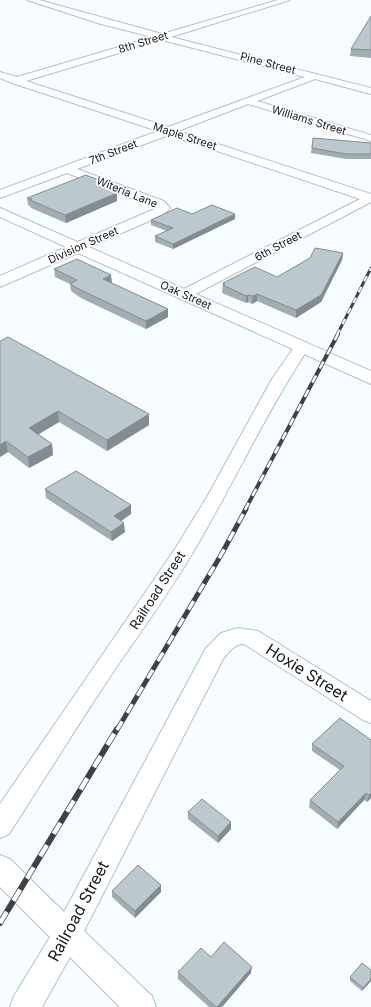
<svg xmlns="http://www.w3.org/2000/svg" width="371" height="1007" font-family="Inter,sans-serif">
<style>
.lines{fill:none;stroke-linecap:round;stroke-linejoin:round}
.minor-casing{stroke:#b2c0c6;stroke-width:2}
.major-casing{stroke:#b2c0c6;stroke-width:2}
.minor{fill:#fff;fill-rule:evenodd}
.major{fill:#fff;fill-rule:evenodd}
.rail-far3-casing{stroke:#3d4345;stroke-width:3}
.rail-far2-casing{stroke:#3d4345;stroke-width:4}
.rail-far1-casing{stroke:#3d4345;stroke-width:5}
.rail-casing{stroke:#3d4345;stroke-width:6}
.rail-far3{stroke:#fff;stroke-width:2;stroke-dasharray:6;stroke-linecap:butt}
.rail-far2{stroke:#fff;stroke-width:2.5;stroke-dasharray:8;stroke-linecap:butt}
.rail-far1{stroke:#fff;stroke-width:3.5;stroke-dasharray:10;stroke-linecap:butt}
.rail{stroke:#fff;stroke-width:4.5;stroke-dasharray:13;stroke-linecap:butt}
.wall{fill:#a1adb2}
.shaded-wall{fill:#838d91}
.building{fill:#bbc9cf;stroke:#838d91}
.labels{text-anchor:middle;stroke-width:3.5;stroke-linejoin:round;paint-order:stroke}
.far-street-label{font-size:11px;fill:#13181a;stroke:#fff}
.street-label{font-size:13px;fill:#13181a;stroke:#fff}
.near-street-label{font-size:16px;fill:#13181a;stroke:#fff}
</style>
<rect width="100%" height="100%" fill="#f7fdff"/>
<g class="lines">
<!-- minor casing -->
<g class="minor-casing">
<path id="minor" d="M27,0H39L162,34L278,0H290L171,37L371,88V94L315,79L257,101L371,135V141L248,104L178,131L371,194V202L190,297H180L178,294L180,291L360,199L169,135L77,169L164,201L170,208L163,215L83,250H73L71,247L73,244L157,208L67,173L0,198V190L158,131L12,83L0,78V72L17,77L153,37L101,24ZM162,40L305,77L168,127L26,81Z
M302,341L307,343L310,346C266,412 233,485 192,554C170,591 145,626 120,662C82,718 46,777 9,834L0,838V804L175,549L207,497L272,379L297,343Z
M238,628L258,631L371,701V723L363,720L244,644C234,644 229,652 223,659L84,931L152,996L156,1007H120L70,957L42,1007H10L14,996L50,937L0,887V855L10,859L64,912L206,648L221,633Z"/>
</g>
<!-- major casing -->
<g class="major-casing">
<path id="major" d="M0,208L371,371V384L78,253L0,287V276L66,247L0,217Z"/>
</g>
<!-- minor -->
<use href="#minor" class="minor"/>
<!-- major -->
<use href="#major" class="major"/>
<!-- rail-far3 casing -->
<g class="rail-far3-casing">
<path id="rail-far3" d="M337,335L371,268"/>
</g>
<!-- rail-far2 casing -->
<g class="rail-far2-casing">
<path id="rail-far2" d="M245,510L338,334"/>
</g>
<!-- rail-far1 casing -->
<g class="rail-far1-casing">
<path id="rail-far1" d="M117,730L221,555L246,509"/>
</g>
<!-- rail casing -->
<g class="rail-casing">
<path id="rail" d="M0,923L117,729"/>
</g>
<!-- rail-far3 -->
<use href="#rail-far3" class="rail-far3"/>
<!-- rail-far2 -->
<use href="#rail-far2" class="rail-far2"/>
<!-- rail-far1 -->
<use href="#rail-far1" class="rail-far1"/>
<!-- rail -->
<use href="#rail" class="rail"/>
</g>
<!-- wall -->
<path class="wall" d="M371,16V58L350,56L351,49Z
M313,138L371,143V159H346L311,153Z
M104,182L105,189L117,201L66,223L31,208L30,206L28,205L27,198Z
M192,214H235V219L173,249L155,242V236L167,231L151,225V220Z
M343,253L342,260L321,302L296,318L257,301L252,304L248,302L246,303L222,293L223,283L277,277Z
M54,269L112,283H111L168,309V317L146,329L81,298L71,291L70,284L55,277Z
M0,341L149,425L107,451L59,422L38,434L52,444L53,455L29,468L8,452L0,457Z
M45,489L131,514L121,521L125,532L112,541L46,498Z
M340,718L371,798L367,802L364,800L337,829L309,807L310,800L340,770L312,751V744Z
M188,812L231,822V829L218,843L188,819Z
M112,891L161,892L135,918L112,897Z
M211,957L251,973L222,1007H209L178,979V972Z
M371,970V981L362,991L350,981V977Z"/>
<!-- shaded-wall -->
<path class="shaded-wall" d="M104,182L105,190L96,185Z
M117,193V201L66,223L65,215Z
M235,214V219L173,249V244Z
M343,253L342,260L321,302L296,318V310Z
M111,275L112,283L103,287V279Z
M257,294V301L252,304L253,296Z
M248,295V302L246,303V296Z
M168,309V317L146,329V321Z
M58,411L59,422L31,439L29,428Z
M149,414V425L107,451V440Z
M6,441L8,452L0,457V445Z
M52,444L53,455L29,468L28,457Z
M131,505V514L115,525L114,516Z
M124,523L125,532L112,541L111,532Z
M366,793L364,800L337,829L338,822Z
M371,793V798L367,802L369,795Z
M231,822V829L218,843V836Z
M161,885V892L135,918V911Z
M252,967L251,973L222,1007H217Z
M371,979V981L362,991L363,988Z"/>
<!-- building -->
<path class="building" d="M371,16V50L351,49Z
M313,138L371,143V154H346L312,148Z
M86,175L104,182L96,185L117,193L65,215L30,200L32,199L27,198Z
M212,205L235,214L173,244L155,236L173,228L151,220L177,208L192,214Z
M315,248L343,253L321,295L296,310L257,294L253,296L248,295L246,296L223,285L225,284L223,283L255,267L277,277L310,258Z
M77,259L111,275L103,279L168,309L146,321L81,290L70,284L77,280L54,269Z
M8,337L149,414L107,440L58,411L29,428L52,444L28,457L6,441L0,445V341Z
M76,471L131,505L114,516L124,523L111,532L45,489Z
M340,718L371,740V793L369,795L366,793L338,822L310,800L344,766L312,744Z
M202,799L231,822L218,836L188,812Z
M138,865L161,885L135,911L112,891Z
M224,942L252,967L217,1007H216L178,972L201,948L211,957Z
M362,963L371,970V979L363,988L350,977Z"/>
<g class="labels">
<!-- far-street labels -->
<g class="far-street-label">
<text transform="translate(143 42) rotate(-17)" y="4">8th Street</text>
<text transform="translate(268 63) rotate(15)" y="4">Pine Street</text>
<text transform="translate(309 120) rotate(17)" y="4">Williams Street</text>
<text transform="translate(185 136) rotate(18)" y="4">Maple Street</text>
<text transform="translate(113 152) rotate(-21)" y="4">7th Street</text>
<text transform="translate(127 192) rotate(22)" y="4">Witeria Lane</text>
<text transform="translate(83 245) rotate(-24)" y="4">Division Street</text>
<text transform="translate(278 246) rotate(-28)" y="4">6th Street</text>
<text transform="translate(186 295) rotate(24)" y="4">Oak Street</text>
</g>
<!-- street labels -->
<g class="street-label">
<text transform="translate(157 590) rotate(-57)" y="5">Railroad Street</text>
</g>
<!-- near-street labels -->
<g class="near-street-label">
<text transform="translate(307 672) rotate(32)" y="6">Hoxie Street</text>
<text transform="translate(78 911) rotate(-62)" y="6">Railroad Street</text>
</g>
</g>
</svg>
